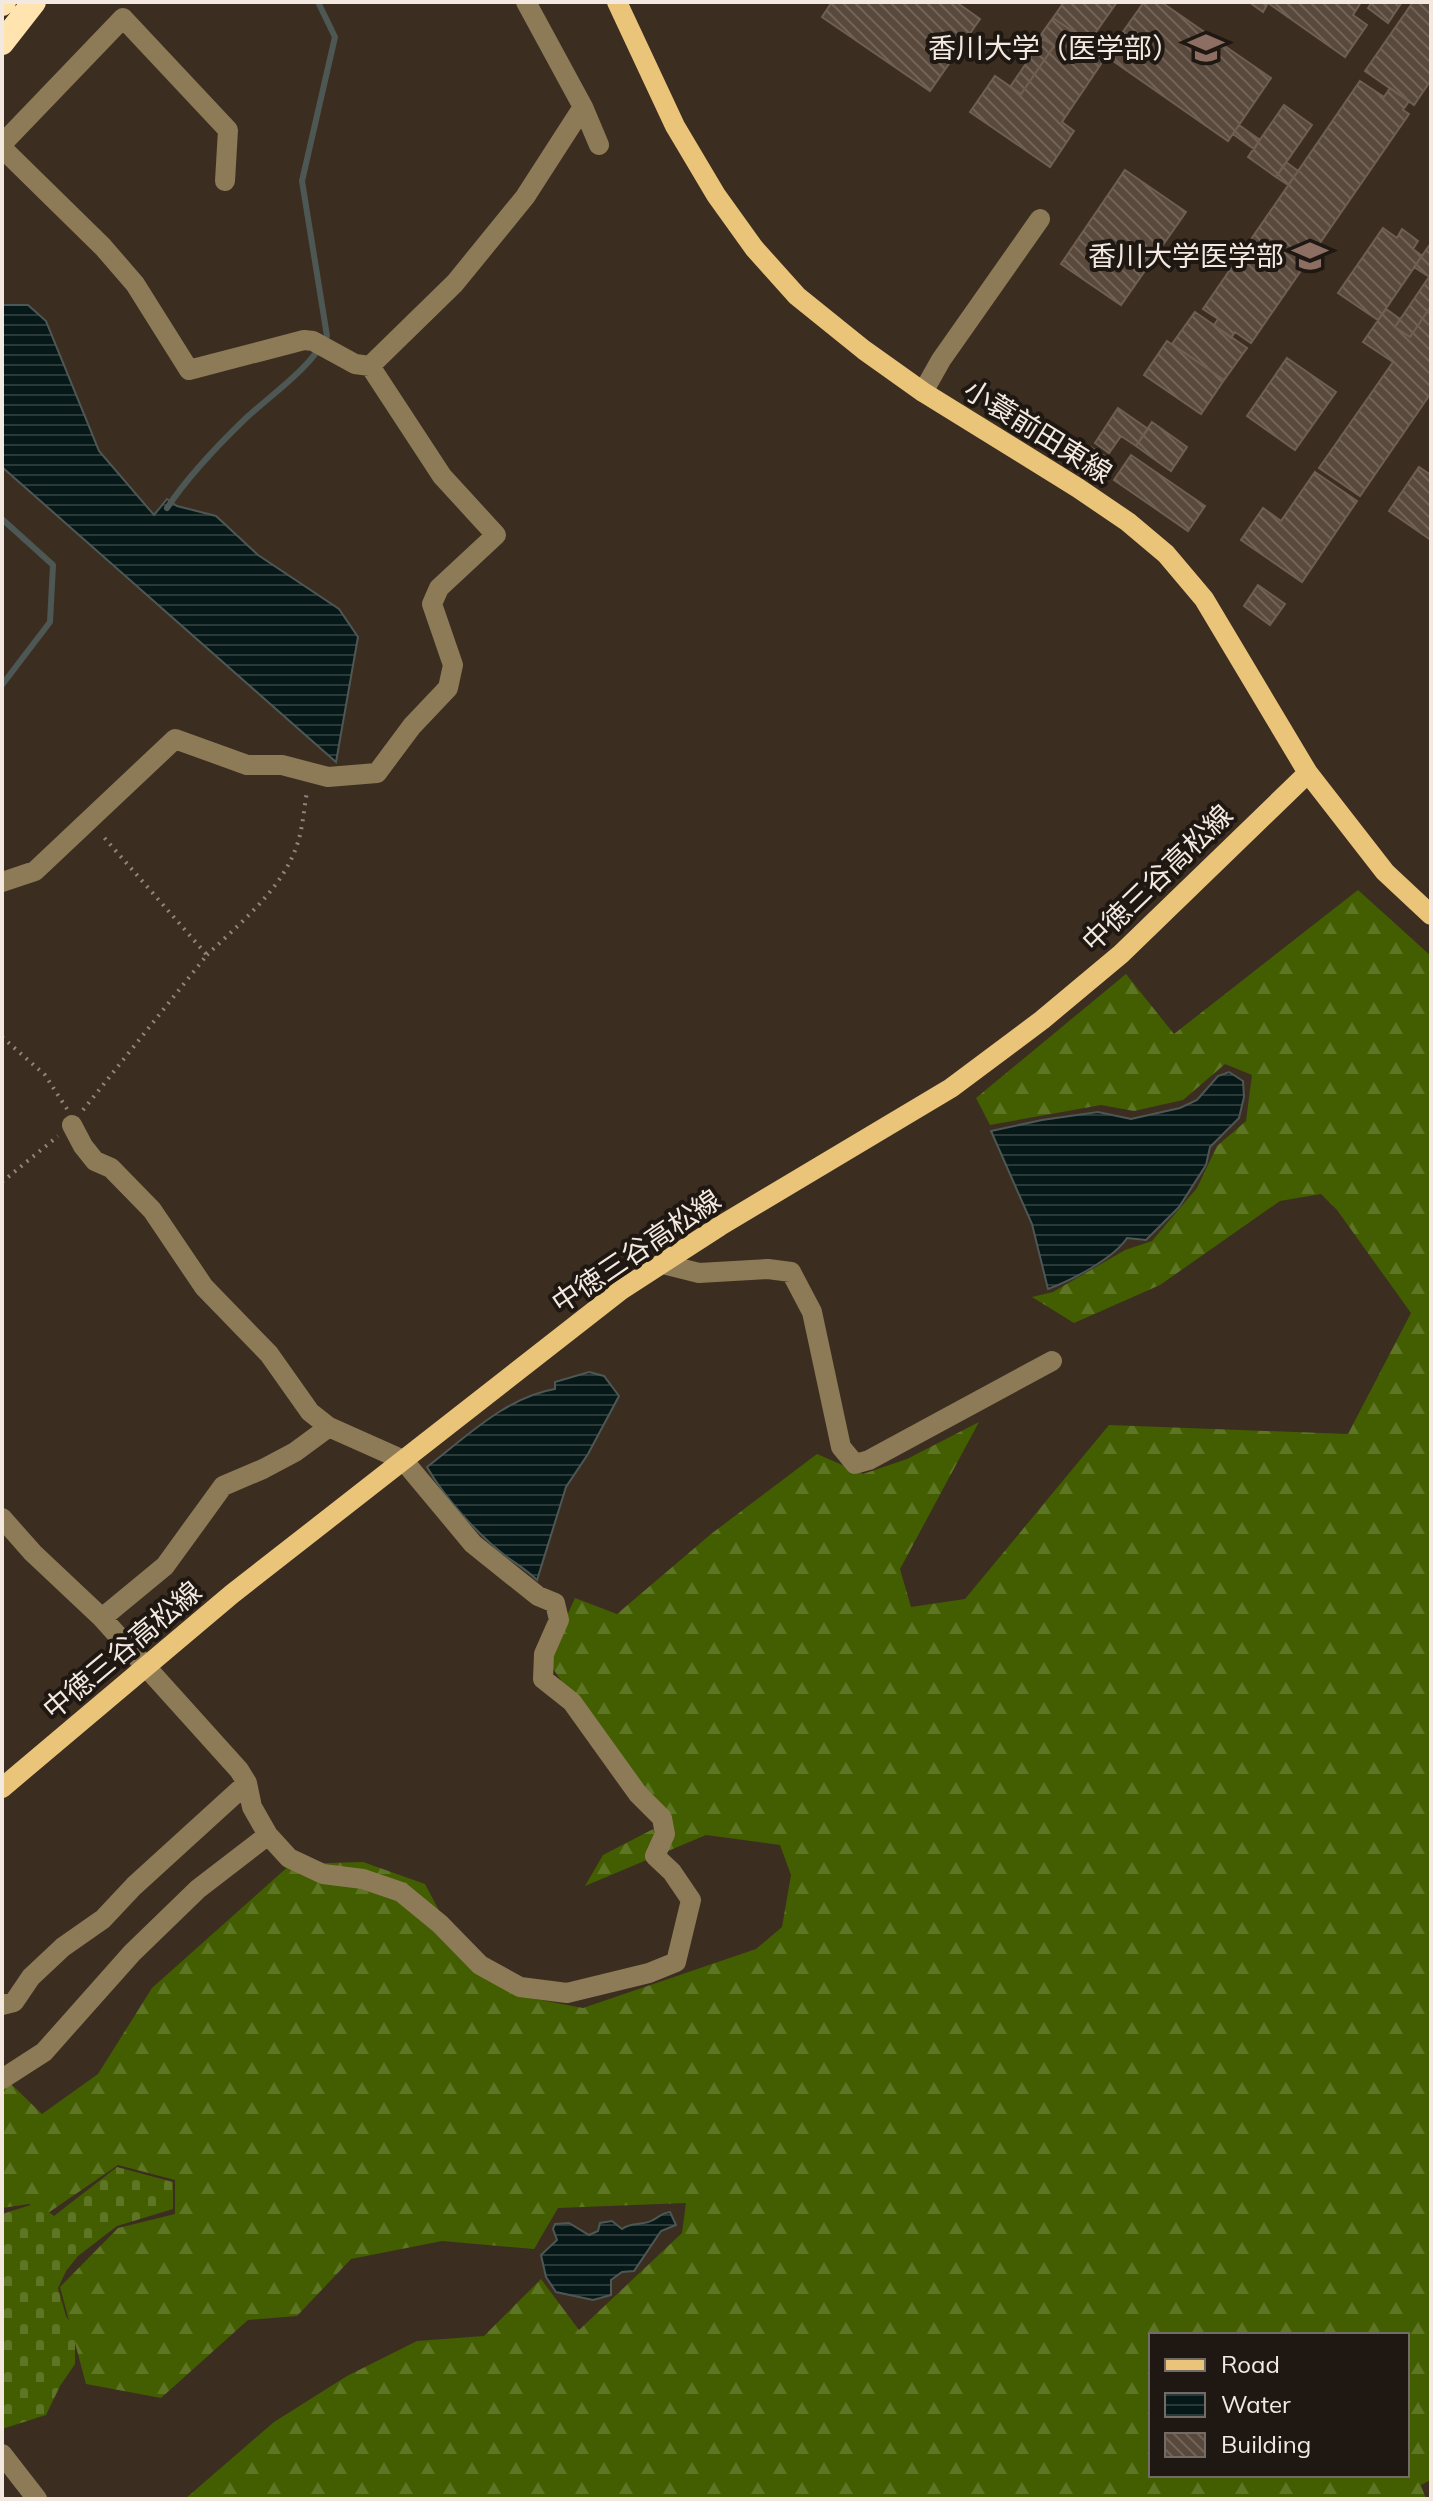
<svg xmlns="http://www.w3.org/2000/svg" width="1433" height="2501" font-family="Mulish,'Noto Sans JP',sans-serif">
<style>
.forest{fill:url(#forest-firs);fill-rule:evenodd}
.cemetery{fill:url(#cemetery-stones)}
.water{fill:url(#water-rules);stroke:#4d5754;stroke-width:2}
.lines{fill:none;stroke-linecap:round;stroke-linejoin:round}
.stream{stroke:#4d5754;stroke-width:6}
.building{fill:url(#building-back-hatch);stroke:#6f5f52;stroke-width:2}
.path{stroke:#91847a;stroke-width:4;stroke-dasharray:2 6;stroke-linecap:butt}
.minor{stroke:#8d7b57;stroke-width:20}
.major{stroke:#eac478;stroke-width:20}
.highway{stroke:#ffe4b0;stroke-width:24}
.labels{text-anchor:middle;stroke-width:8;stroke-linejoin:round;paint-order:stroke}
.poi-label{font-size:28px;fill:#f3e9e1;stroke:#1e1712;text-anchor:end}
.street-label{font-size:28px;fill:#f3e9e1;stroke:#1e1712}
</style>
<defs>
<pattern id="forest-firs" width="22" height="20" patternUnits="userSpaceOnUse" patternTransform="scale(2)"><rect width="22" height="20" fill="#425e00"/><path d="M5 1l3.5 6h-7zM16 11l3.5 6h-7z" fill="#5e7525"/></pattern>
<pattern id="cemetery-stones" width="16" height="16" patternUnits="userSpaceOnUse" patternTransform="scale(2)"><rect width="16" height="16" fill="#425e00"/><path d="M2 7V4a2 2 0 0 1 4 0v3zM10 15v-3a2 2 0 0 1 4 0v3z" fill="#5e7525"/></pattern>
<pattern id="water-rules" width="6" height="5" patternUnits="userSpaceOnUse" patternTransform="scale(2)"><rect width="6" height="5" fill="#061818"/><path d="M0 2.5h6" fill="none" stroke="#2b3a39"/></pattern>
<pattern id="building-back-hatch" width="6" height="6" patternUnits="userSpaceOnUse" patternTransform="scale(2)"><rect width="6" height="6" fill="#59493c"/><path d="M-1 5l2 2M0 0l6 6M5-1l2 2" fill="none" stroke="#716358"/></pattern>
</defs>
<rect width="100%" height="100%" fill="#3c2d21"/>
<!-- forest -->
<path class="forest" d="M1358,890L1431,956V2480L1421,2485L1426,2499H185L274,2422L347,2376L417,2341L484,2336L541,2279L579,2330L682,2233L686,2203L558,2208L534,2249L442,2241L351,2259L297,2316L248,2320L161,2398L86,2384L60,2287L118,2228L175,2214V2180L118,2165L48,2213L29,2204L2,2208V2089L9,2082L42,2114L98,2074L152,1988L291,1864L363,1862L425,1884L453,1937L515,1995L583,2008L756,1949L782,1927L791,1875L780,1845L706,1835L585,1886L603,1855L661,1825L547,1660L575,1598L617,1614L711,1534L817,1454L863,1474L907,1459L979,1422L900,1569L911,1607L965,1599L1109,1425L1348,1434L1411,1313L1337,1210L1321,1194L1280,1201L1160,1285L1074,1323L1032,1297L1053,1292L1125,1250L1152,1241L1197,1188L1217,1146L1246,1121L1252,1075L1225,1064L1183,1100L1134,1111L1101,1105L990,1125L976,1098L1126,974L1174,1034ZM1151,2335H1407V2475H1151Z"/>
<!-- cemetery -->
<path class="cemetery" d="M117,2167L173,2182V2209L117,2226L78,2256L66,2271L58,2288L66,2316L75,2330V2364L60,2386L46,2415L2,2429V2214L37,2203L54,2216Z"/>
<!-- water -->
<path class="water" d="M2,305H28L46,321L99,451L154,515L167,499L177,506L216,516L258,555L339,609L358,637L336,762L2,467Z
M1229,1072L1243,1081L1244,1097L1239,1118L1210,1147L1206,1165L1179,1207L1146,1240L1127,1238C1113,1259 1072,1280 1048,1289L1032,1224L991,1131L1042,1120L1098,1112L1131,1119L1180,1108L1197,1100L1218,1076Z
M589,1372L604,1376L619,1396L588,1454L566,1487L537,1580C528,1571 518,1565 507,1557C479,1536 444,1497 427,1467C465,1438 506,1397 555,1389V1382Z
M670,2212L676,2225L661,2231L634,2271L622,2272L611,2280V2295L593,2300L556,2292L546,2277L541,2255L557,2240L553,2229L555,2224L569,2223L589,2235L598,2231L600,2223L612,2221L622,2229C632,2221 643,2226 653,2220C661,2216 661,2213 670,2212Z"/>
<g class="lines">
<!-- stream -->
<path class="stream" d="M167,508C189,475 216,447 245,419C273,393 309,370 327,336L302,181L335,37L318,2
M2,519L53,565L50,622L2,685"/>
</g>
<!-- building -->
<path class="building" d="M832,2H956L980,19L930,91L822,17Z
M1064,2H1117L1089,42L1053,18Z
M1144,2H1161L1271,78L1228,141L1106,56Z
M1249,2H1361L1353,15L1367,25L1345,57L1268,3L1263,12Z
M1372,2H1402L1388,23L1368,8Z
M1413,2H1431V80L1414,105L1365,71Z
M1053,18L1107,55L1062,122L1074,131L1050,167L970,112L995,76L1021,94L1054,46L1040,36Z
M1043,39L1054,46L1021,94L1010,87Z
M1360,81L1384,97L1390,88L1409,101L1403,110L1409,114L1251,343L1235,332L1231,338L1214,325L1218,319L1203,309Z
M1284,105L1312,125L1276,177L1248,157Z
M1239,125L1260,140L1254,149L1233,134Z
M1286,162L1298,171L1288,185L1276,177Z
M1125,170L1186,212L1121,305L1061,264Z
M1383,228L1397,238L1402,229L1418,241L1413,249L1422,256L1378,320L1338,293Z
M1431,243V278L1414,267Z
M1429,277L1431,306L1410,337L1395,327Z
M1431,306V393L1360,496L1319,468L1393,362L1363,342L1386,309L1400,319L1395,327L1410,337Z
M1195,312L1247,348L1224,380L1172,344Z
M1167,341L1224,380L1201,414L1144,375Z
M1287,358L1336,392L1295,450L1247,416Z
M1118,408L1148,429L1136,446L1121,436L1109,453L1095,443Z
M1152,422L1187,447L1171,471L1136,446Z
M1091,447L1109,459L1101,470L1083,458Z
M1131,455L1205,506L1188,531L1114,480Z
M1419,467L1431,475V540L1389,511Z
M1315,472L1357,501L1302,582L1241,540L1263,508L1281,521Z
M1258,585L1285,604L1270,625L1244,606Z"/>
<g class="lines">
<!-- path -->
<path class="path" d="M207,955C240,923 284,888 298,842C303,826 304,808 307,792
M2,1037L45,1075L67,1109
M83,1110L207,955L101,834
M2,1182L58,1136"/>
<!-- minor -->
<path class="minor" d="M526,2L583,107L599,145
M2,144L123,18L228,130L225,181
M2,148L103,247L135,284L189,370L304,340L313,341L355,364L370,366L442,476L496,535L439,588L432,604L453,665L448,688L412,726L377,773L328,777L282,765H247L175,739L35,871L2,882
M370,366L455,283L525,197L583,107
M923,392L941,360L1040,219
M663,1264L699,1273L768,1269L791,1272L812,1312L841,1447L855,1464L869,1460L1052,1361
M2,1518L33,1553L102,1618L239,1770L247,1783L252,1807L268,1835L289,1858L323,1874L363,1879L401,1892L440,1924L480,1965L520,1987L567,1993L649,1973L676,1962L691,1900L672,1872L655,1856L665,1834L662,1818L638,1794L572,1702L543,1679L544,1654L559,1620L555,1603L538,1596L473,1544L403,1460L329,1427L310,1412L269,1354L204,1287L152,1210L111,1168L95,1161L83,1146L72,1125
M102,1618L165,1566L223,1486L263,1469L295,1452L329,1427
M2,2005L14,2002L31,1977L63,1947L103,1919L134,1886L247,1783
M2,2079L44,2052L132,1953L198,1889L268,1835
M2,2454L37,2499"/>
<!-- major -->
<path class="major" d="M617,2L675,126L716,195L754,248L797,296L864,350L923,392L1078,488L1128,522L1166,554L1204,599L1308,773L1385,872L1431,915
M2,1788L232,1594L621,1290L720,1226L951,1088L1042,1020L1121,954L1308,773"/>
<!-- highway -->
<path class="highway" d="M2,4L4,2
M2,43L34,2"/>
</g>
<!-- icons -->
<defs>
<g id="university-bare" transform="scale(2.76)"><path d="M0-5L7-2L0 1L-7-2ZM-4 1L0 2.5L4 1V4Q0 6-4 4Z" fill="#8d6e63" stroke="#1e1712" stroke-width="2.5" paint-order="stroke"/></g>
</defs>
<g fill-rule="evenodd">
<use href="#university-bare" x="1206" y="48"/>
<use href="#university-bare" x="1310" y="256"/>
</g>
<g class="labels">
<!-- poi labels -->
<g class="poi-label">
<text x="1180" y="58">香川大学（医学部）</text>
<text x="1284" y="266">香川大学医学部</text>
</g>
<!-- street labels -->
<g class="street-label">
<text transform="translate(1038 431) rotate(32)" y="10">小蓑前田東線</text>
<text transform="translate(1157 878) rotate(-44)" y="10">中徳三谷高松線</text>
<text transform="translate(636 1251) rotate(-34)" y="10">中徳三谷高松線</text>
<text transform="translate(122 1650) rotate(-40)" y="10">中徳三谷高松線</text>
</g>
</g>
<!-- border -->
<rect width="1433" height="2501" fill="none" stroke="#f3e9e1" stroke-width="8"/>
<!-- legend -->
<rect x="1149" y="2333" width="260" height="144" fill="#1e1712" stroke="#736b65" stroke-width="2"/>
<rect x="1165" y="2359" width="40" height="12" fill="#eac478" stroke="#736b65" stroke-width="2"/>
<text x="1221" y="2373" font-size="24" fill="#f3e9e1">Road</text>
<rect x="1165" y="2393" width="40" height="24" fill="url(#water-rules)" stroke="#736b65" stroke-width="2"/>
<text x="1221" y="2413" font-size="24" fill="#f3e9e1">Water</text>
<rect x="1165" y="2433" width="40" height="24" fill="url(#building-back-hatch)" stroke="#736b65" stroke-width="2"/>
<text x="1221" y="2453" font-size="24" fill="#f3e9e1">Building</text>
</svg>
